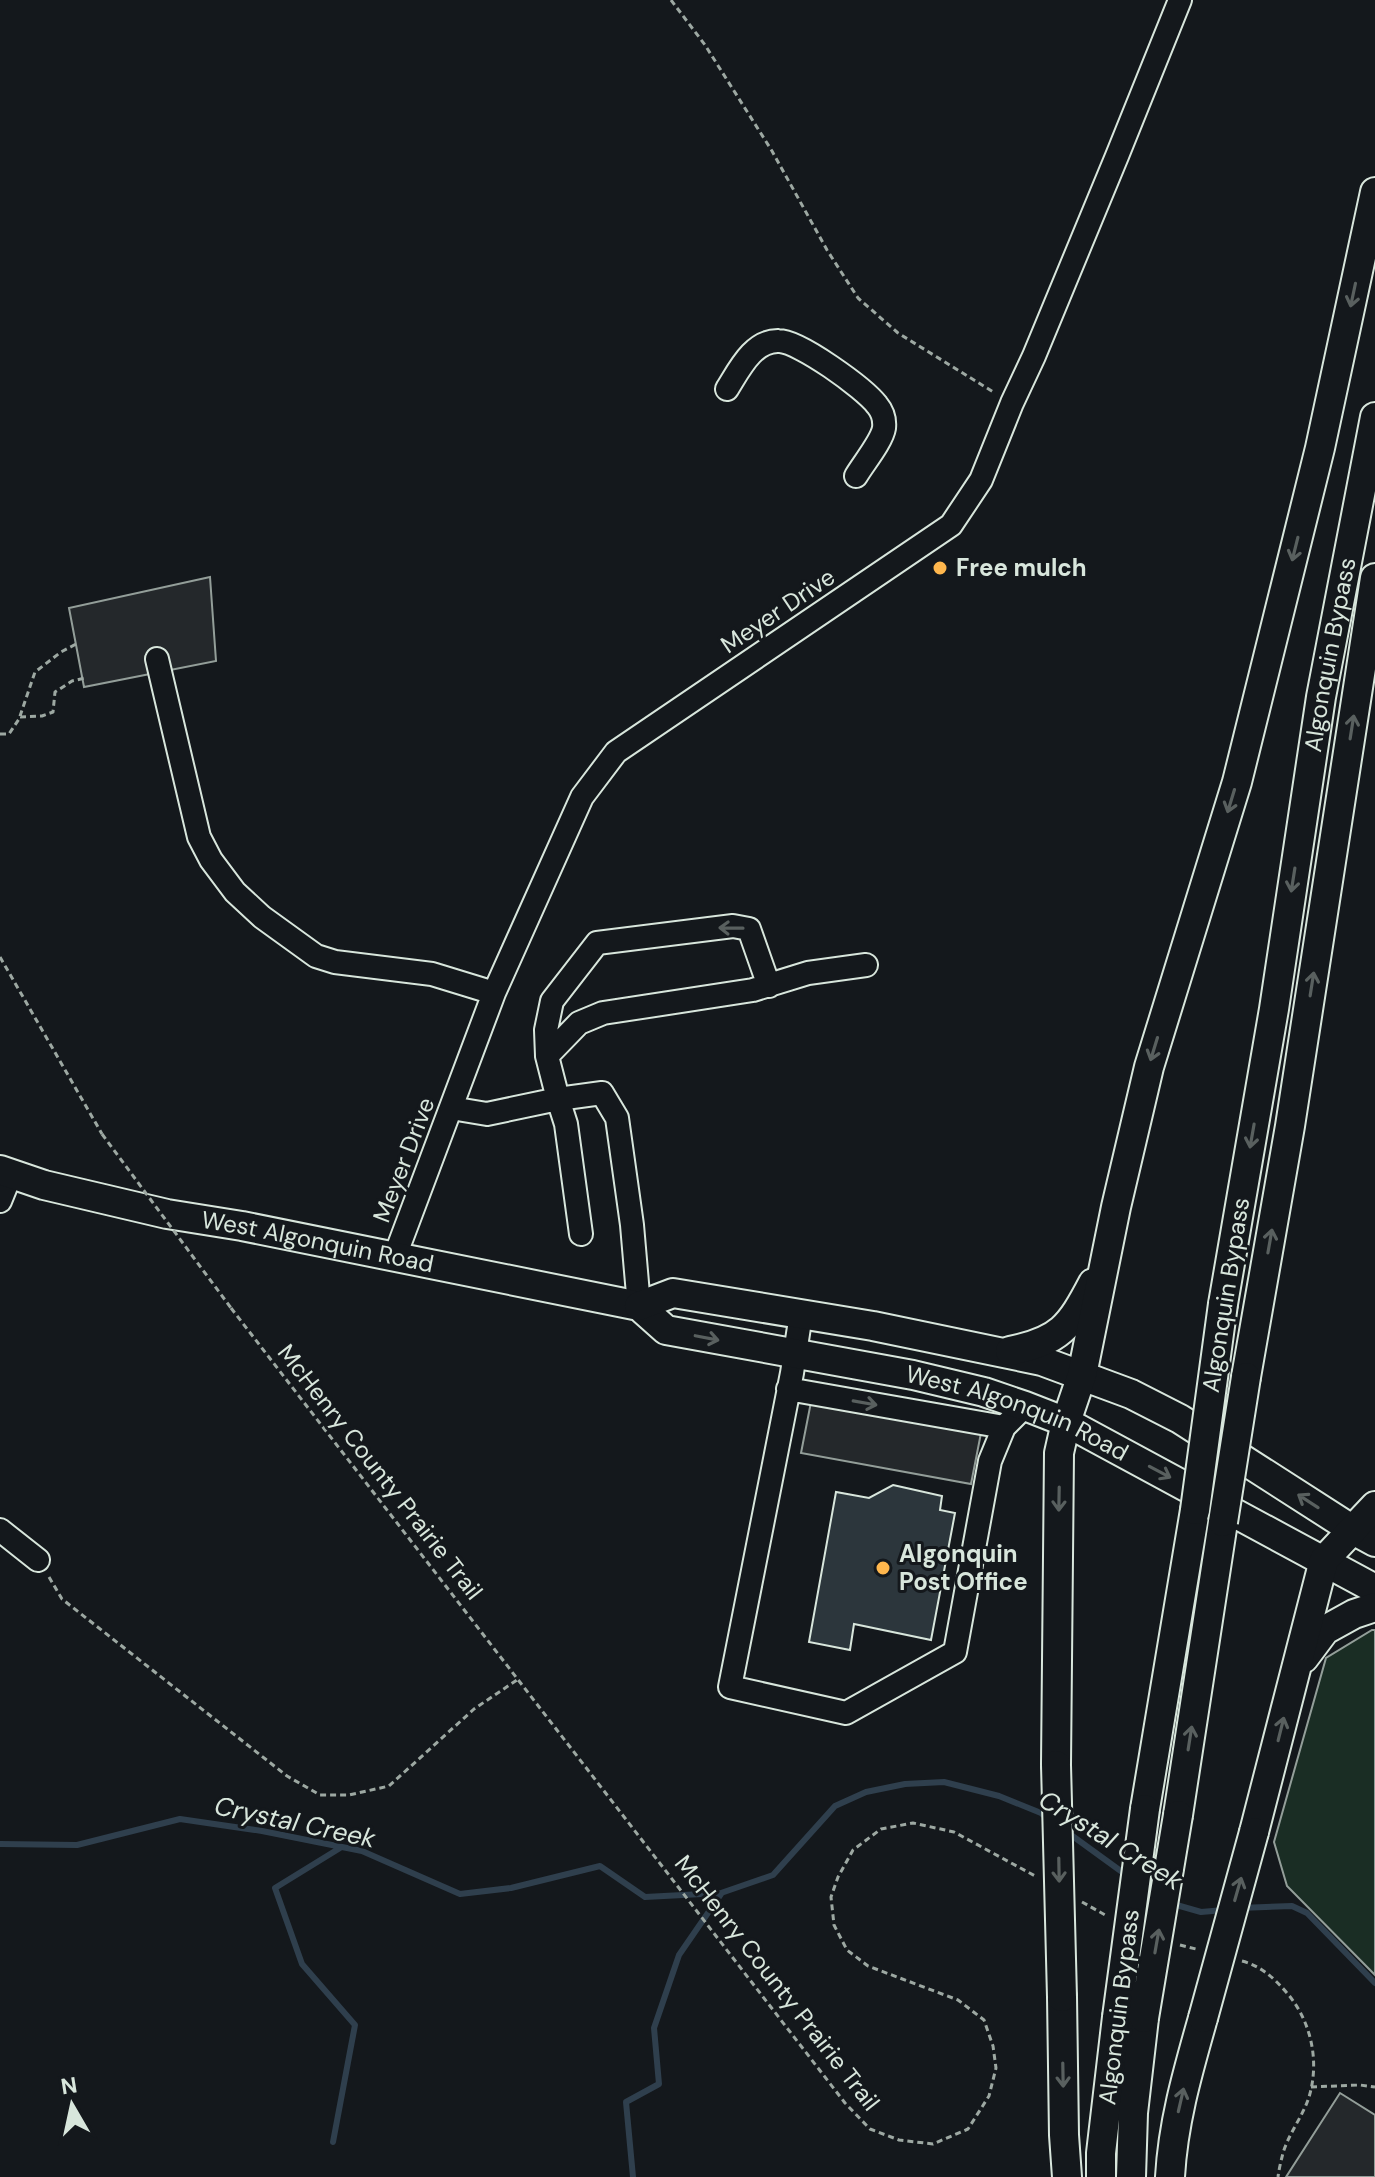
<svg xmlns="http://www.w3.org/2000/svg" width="1375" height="2177" font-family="'DM Sans',sans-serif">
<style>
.green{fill:#1a2d24;stroke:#939e99;stroke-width:2}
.parking{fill:#24282b;stroke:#939e99;stroke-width:2}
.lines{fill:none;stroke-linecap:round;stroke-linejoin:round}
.stream{stroke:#2f3f4d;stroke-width:6}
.building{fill:#2c363c;stroke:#d8e6dc;stroke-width:2}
.minor-casing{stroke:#d8e6dc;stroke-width:26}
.major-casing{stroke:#d8e6dc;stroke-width:32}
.path{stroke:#9da8a2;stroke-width:3;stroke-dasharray:6 4;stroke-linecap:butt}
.minor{stroke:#14181c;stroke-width:22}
.major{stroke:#14181c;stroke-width:28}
.major-bridge-casing{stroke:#d8e6dc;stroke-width:32;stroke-linecap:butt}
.path-bridge{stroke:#9da8a2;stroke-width:3;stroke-dasharray:6 4;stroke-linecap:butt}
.major-bridge{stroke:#14181c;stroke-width:28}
.oneway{stroke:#59605f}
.poi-dot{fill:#ffb74d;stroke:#14181c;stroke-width:3}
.labels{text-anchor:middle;stroke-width:6;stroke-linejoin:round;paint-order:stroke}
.poi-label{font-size:24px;font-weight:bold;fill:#d8e6dc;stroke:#14181c;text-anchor:start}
.street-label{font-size:24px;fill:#d8e6dc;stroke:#14181c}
.water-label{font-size:26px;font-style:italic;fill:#d8e6dc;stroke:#14181c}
</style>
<rect width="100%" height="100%" fill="#14181c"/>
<!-- green -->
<path class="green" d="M1372,1630H1375V1975L1287,1886L1274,1842L1326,1658Z"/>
<!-- parking -->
<path class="parking" d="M210,577L216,661L84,687L69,608Z
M811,1402L981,1433L971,1484L801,1453Z
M1340,2093L1375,2115V2177H1286Z"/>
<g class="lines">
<!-- stream -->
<path class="stream" d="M1067,1832L1129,1877
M0,1844L77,1845L180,1819L262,1831L362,1851L460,1894L511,1888L600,1866L645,1897L721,1893L773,1875L835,1806L866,1792L905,1784L944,1782L999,1796L1041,1813L1048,1819
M1173,1904L1201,1912L1224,1910
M1240,1908L1292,1906L1307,1913L1375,1983
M333,2142L355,2025L302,1964L275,1888L340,1848
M633,2177L626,2102L659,2084L654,2028L679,1955L721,1894"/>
</g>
<!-- building -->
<path class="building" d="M893,1485L942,1496L940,1510L955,1513L931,1640L854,1624L850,1650L809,1642L836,1492L869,1498Z"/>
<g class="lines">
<!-- minor casing -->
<g class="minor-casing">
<path id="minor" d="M727,389C739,370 753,340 779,341C799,341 864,388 877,405C882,411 885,419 884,428C882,441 863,464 856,476
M157,659L199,837L211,860L235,892L262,917L316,956L335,962L432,974L494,993
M547,1056L546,1030L552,1001L597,943L733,926L749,929L769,986
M451,1108L487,1114L558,1099L547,1056L579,1023L603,1013L753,990L808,973L866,965
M0,1201L11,1174
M581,1234L566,1124L558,1099L602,1093L617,1118L632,1225L639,1306
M395,1256L494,993L582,797L616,752L951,525L981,480L1012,403L1034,356L1117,156L1180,0
M801,1314L792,1373L730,1687L846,1713L955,1652L990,1461L1004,1427L1025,1406
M788,1389L1004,1427
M0,1530L38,1560"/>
</g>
<!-- major casing -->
<g class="major-casing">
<g id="major">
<path id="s1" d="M0,1170L44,1185L167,1214L242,1226L639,1306L666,1330L913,1375L984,1392L1025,1406L1066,1422L1375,1589"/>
<path id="s2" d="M1223,1304L1274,1009L1321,697L1375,417"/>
<path d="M639,1306L673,1293L873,1326L1042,1361L1131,1394L1180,1419L1353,1530L1375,1542"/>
<path d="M1010,1351C1060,1341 1070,1327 1093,1283"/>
<path d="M1246,1377L1290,1126L1375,578"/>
<path d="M1304,1658L1325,1630L1354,1614L1375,1607"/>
<path d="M1056,1765L1059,1453L1066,1422L1082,1375L1116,1207L1149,1067L1237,782L1320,448L1375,192"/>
<path d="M1145,1809L1195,1510"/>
<path d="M1178,1815L1223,1522"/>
<path d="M1254,1832L1324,1560L1375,1506"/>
<path d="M1062,1997L1064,2135L1067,2177"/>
<path d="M1101,2177V2153L1117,2017"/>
<path d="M1131,2177L1133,2113L1144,2018"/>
<path d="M1170,2177C1173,2122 1188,2071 1203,2018"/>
</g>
</g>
<!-- path -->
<path class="path" d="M671,0L705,45L772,151L827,250L858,298L898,333L995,393
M20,717L42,716L53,712L55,692L72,681L85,678
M0,734H9L19,719L35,672L61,652L78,643
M0,957L102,1134
M231,1308L845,2103L870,2129L899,2140L933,2144L968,2129L989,2096L996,2068L993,2046L984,2020L958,2000L868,1966L847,1950L834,1925L831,1897L838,1877L853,1850L881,1829L913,1823L954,1832L1037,1877
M49,1577L62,1599L287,1776L320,1795H349L389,1786L474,1709L517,1680
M1082,1902L1107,1916
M1180,1945L1196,1949
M1242,1961C1261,1966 1274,1978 1287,1993C1311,2021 1320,2061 1309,2097C1303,2116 1289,2133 1283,2153C1281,2161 1279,2169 1278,2177
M1311,2087L1360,2085L1375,2087"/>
<!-- minor -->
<use href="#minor" class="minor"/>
<!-- major -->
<use href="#major" class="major"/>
<!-- major-bridge casing -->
<g class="major-bridge-casing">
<path id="major-bridge" d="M1195,1510L1223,1304
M1223,1522L1246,1377
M1056,1765L1062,1997
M1117,2017L1145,1809
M1144,2018L1178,1815
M1203,2018L1254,1832"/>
</g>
<!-- path-bridge -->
<path class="path-bridge" d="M102,1134L231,1308"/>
<!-- major-bridge -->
<use href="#major-bridge" class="major-bridge"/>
</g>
<!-- one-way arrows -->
<defs><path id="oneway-shaft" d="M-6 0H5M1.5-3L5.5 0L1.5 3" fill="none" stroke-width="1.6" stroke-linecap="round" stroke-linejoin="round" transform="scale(2)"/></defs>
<g class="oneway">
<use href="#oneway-shaft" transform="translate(1353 295) rotate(102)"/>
<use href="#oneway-shaft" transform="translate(1295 549) rotate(104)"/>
<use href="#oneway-shaft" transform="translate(1352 727) rotate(-81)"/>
<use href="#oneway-shaft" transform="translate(1231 801) rotate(107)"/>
<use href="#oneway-shaft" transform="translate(1293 880) rotate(99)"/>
<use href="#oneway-shaft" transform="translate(731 928) rotate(-179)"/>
<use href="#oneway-shaft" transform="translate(1312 984) rotate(-81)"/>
<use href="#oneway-shaft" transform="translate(1154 1049) rotate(107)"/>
<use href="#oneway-shaft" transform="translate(1252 1136) rotate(100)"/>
<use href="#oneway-shaft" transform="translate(1270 1241) rotate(-80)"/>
<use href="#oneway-shaft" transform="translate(707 1338) rotate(11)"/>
<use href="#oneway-shaft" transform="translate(865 1403) rotate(10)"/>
<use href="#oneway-shaft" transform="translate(1160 1472) rotate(28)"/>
<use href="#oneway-shaft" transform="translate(1059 1499) rotate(91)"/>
<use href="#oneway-shaft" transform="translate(1308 1501) rotate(-147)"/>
<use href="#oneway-shaft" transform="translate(1281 1729) rotate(-76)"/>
<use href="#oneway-shaft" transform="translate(1190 1738) rotate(-81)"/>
<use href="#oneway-shaft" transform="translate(1059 1870) rotate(89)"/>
<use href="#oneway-shaft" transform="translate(1238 1889) rotate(-74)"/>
<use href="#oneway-shaft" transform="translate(1157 1941) rotate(-80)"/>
<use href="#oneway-shaft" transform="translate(1063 2075) rotate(89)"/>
<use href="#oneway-shaft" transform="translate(1181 2100) rotate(-77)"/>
</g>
<!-- markers -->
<g class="poi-dot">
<circle cx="940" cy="568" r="8"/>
<circle cx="883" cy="1568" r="8"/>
</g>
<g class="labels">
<!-- poi labels -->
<g class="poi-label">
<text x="956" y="576">Free mulch</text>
<text x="899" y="1562">Algonquin<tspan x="899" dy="28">Post Office</tspan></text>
</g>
<!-- street labels -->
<g class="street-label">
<text transform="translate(778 611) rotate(-34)" y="8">Meyer Drive</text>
<text dy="8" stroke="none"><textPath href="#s2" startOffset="658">Algonquin Bypass</textPath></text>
<text transform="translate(404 1160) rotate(-69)" y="8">Meyer Drive</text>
<text dy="8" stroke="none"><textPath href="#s1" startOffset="326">West Algonquin Road</textPath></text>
<text transform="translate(1226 1295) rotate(-81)" y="8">Algonquin Bypass</text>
<text dy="8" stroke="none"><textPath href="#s1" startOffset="1052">West Algonquin Road</textPath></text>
<text transform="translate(380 1472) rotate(52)" y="8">McHenry County Prairie Trail</text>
<text transform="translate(777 1983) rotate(52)" y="8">McHenry County Prairie Trail</text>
<text transform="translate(1119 2007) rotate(-83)" y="8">Algonquin Bypass</text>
</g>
<!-- water labels -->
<g class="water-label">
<text transform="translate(295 1822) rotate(12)" y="9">Crystal Creek</text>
<text transform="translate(1111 1840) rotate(32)" y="9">Crystal Creek</text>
</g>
</g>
<!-- north arrow -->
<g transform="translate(72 2105) rotate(351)" stroke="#14181c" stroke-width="6" paint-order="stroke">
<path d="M0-6L14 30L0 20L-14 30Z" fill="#d8e6dc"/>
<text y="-12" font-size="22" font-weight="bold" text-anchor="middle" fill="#d8e6dc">N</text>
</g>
</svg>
